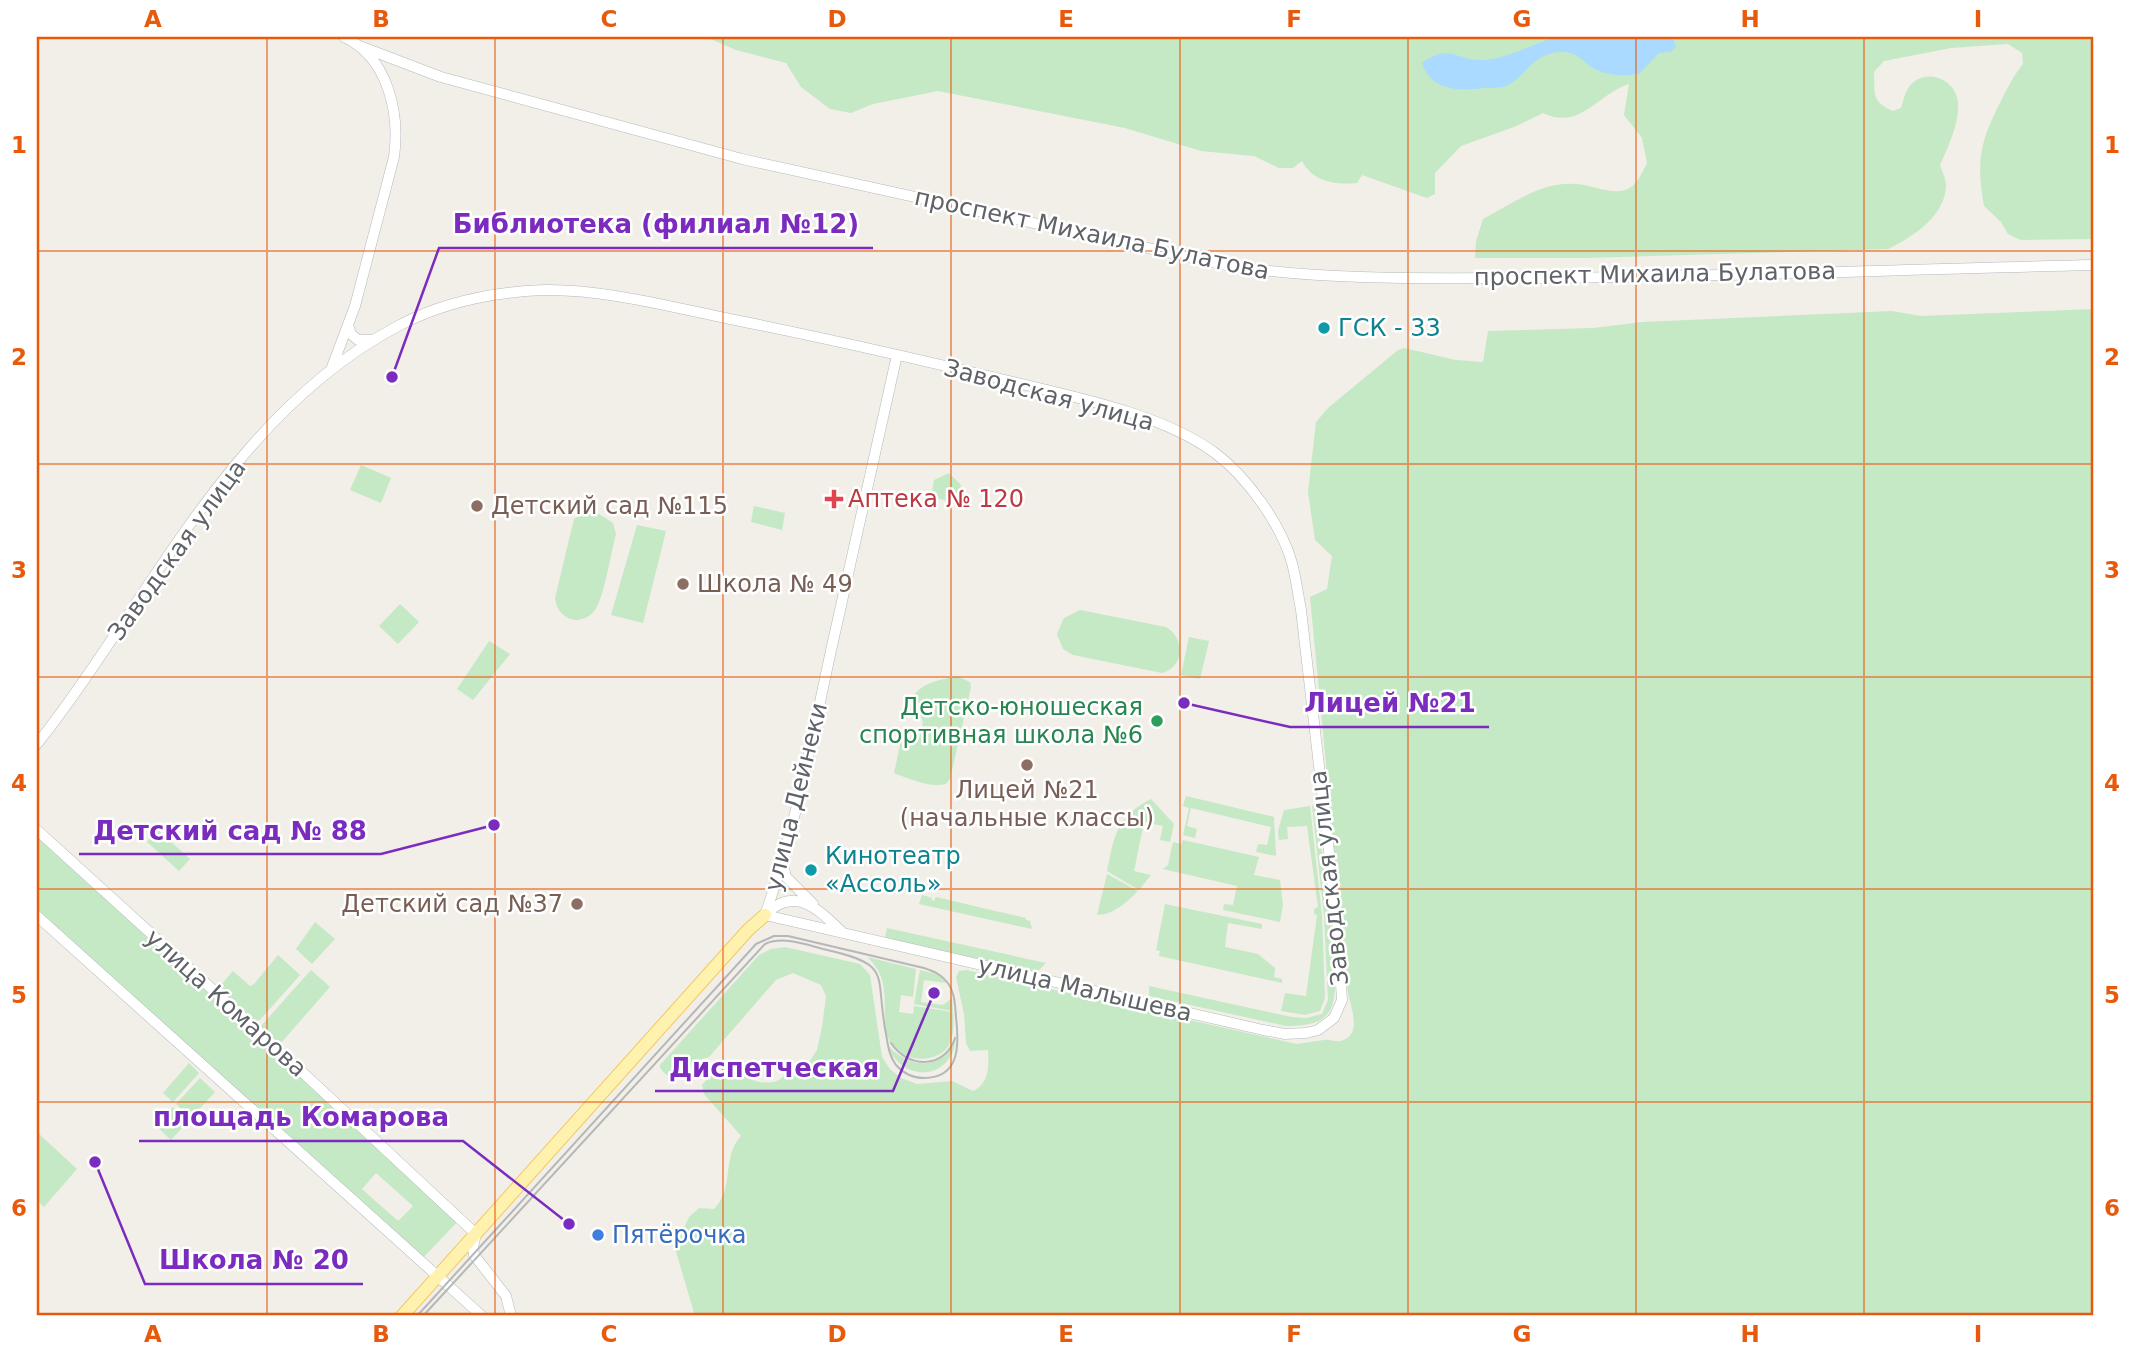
<svg xmlns="http://www.w3.org/2000/svg" width="2131" height="1353" font-family="'DejaVu Sans',sans-serif">
<style>
.green{fill:#c5e8c5;fill-rule:evenodd}
.water{fill:#aadaff}
.lines{fill:none;stroke-linecap:round;stroke-linejoin:round}
.minor-casing{stroke:#b5b8bc;stroke-width:11}
.major-casing{stroke:#f2c960;stroke-width:14}
.minor{stroke:#fff;stroke-width:10}
.major{stroke:#fff2af;stroke-width:12}
.tram{stroke:#b6b7b8;stroke-width:2}
.grid{fill:none;stroke:#e8590c;stroke-width:2;stroke-opacity:0.55}
.culture-dot{fill:#0f9aa8;stroke:#fff;stroke-width:2.5}
.health-dot{fill:#e0444e;stroke:#fff;stroke-width:2.5}
.education-dot{fill:#8d6e63;stroke:#fff;stroke-width:2.5}
.leisure-dot{fill:#2e9e5b;stroke:#fff;stroke-width:2.5}
.shop-dot{fill:#3f7fe0;stroke:#fff;stroke-width:2.5}
.labels{text-anchor:middle;stroke-width:5;stroke-linejoin:round;paint-order:stroke}
.street-label{font-size:24px;fill:#5f6368;stroke:#fff}
.culture-label{font-size:24px;fill:#0d838f;stroke:#fff;text-anchor:start}
.health-label{font-size:24px;fill:#be3a42;stroke:#fff;text-anchor:start}
.education-label{font-size:24px;fill:#785e54;stroke:#fff;text-anchor:start}
.leisure-label{font-size:24px;fill:#27864d;stroke:#fff;text-anchor:end}
.shop-label{font-size:24px;fill:#366cbe;stroke:#fff;text-anchor:start}
.leader{fill:none;stroke:#7b2cbf;stroke-width:2.5}
.callout-dot{fill:#7b2cbf;stroke:#fff;stroke-width:2.5}
.callout-label{font-size:26px;text-anchor:middle;font-weight:bold;fill:#7b2cbf;stroke:#fff;stroke-width:5;stroke-linejoin:round;paint-order:stroke}
.neatline{fill:none;stroke:#e8590c;stroke-width:2.5}
.grid-label{font-size:23px;text-anchor:middle;font-weight:bold;fill:#e8590c}
</style>
<rect width="100%" height="100%" fill="#f1efe8"/>
<!-- green -->
<path class="green" d="M706,37H2094V239L2021,240L2008,234L2001,222L1984,206C1976,161 1980,141 2001,101C2008,87 2014,75 2023,64L2022,53L2008,44L1951,48L1884,61L1874,72C1875,93 1871,102 1893,111L1901,108C1903,102 1905,92 1909,87C1924,67 1955,78 1958,102C1960,122 1948,147 1940,165C1942,171 1946,179 1946,186C1945,216 1913,237 1888,249L1585,258H1475L1476,241L1483,219C1511,204 1541,182 1574,184C1591,184 1611,196 1628,189C1638,184 1642,172 1647,163L1642,138L1624,115L1629,84C1597,94 1580,131 1543,113L1514,127L1461,146L1435,173V194L1427,198L1362,175L1357,183C1335,185 1313,182 1302,161L1293,168H1279L1254,156L1201,151L1125,128L938,91L873,104L851,113L830,109L801,87L786,63L736,50Z
M2094,309V1316H695L675,1248L689,1217L699,1208L714,1209C735,1188 721,1158 741,1136L704,1094L702,1085C728,1052 742,1087 773,1082C778,1082 783,1076 788,1074C793,1072 799,1071 804,1070L817,1050L822,1027L826,996L821,985L793,973L776,980L709,1057L692,1062C685,1082 674,1085 660,1068V1065L759,955L771,949L785,947L860,964L870,975L882,1057L890,1069L901,1078L917,1084L952,1081L973,1091C989,1084 989,1066 988,1050L970,1051L966,1043L964,1014L956,977L959,971L966,970L1297,1044C1306,1043 1315,1041 1324,1040C1329,1039 1335,1042 1340,1041C1363,1037 1351,1007 1348,993L1310,597L1327,589L1332,556L1315,540L1308,492L1316,422L1328,408L1398,350L1404,348L1456,360L1483,362L1488,331L1593,328L1643,322L1892,311L1921,316Z
M361,465L391,478L381,503L350,490Z
M949,473L961,485L957,503L931,497L934,480Z
M754,506L785,513L782,530L751,522Z
M596,512L613,523L616,534C611,552 604,598 595,610C581,628 557,620 555,598L574,519L583,513Z
M637,525L666,531L643,623L611,615Z
M400,604L419,622L398,644L379,626Z
M1080,610L1166,627C1185,638 1185,667 1162,673L1073,655L1063,649L1057,634L1064,618Z
M1189,637L1209,641L1200,679L1181,675Z
M489,641L510,654L473,700L457,689Z
M957,676L970,682L971,687L950,779L946,784C929,788 910,779 894,773L902,736L919,739L923,722L912,698C922,682 940,680 957,676Z
M1186,796L1274,817L1276,856L1256,852L1258,844L1267,845L1271,827L1191,808L1187,826L1197,829L1195,838L1183,835L1189,808L1183,806Z
M1151,799L1174,824L1170,842L1160,840L1163,826L1144,822L1134,871L1151,875L1139,890L1107,871C1115,835 1115,818 1151,799Z
M1312,805H1315L1328,893L1335,985C1335,1021 1317,1026 1286,1026L1149,996V986L1292,1017L1306,1018L1322,1014L1328,1000L1324,916Z
M1310,806L1322,916L1325,998L1320,1011L1305,1015L1281,1011L1285,993L1306,996L1317,915L1314,914V909L1318,907L1307,826L1287,827L1288,839L1279,840L1278,831L1284,810Z
M158,830L190,859L179,871L147,842Z
M37,837L458,1221L422,1259L37,914ZM376,1173L413,1206L398,1221L362,1189Z
M1183,840L1259,857L1254,875L1280,880L1283,905L1280,922L1223,910L1224,904L1233,905L1237,886L1163,869L1168,865L1173,842L1181,844Z
M1107,874L1138,891C1127,902 1113,915 1097,915Z
M922,895L932,898V900L934,901L936,897L1026,918V920L1030,921L1032,929L919,904Z
M1165,904L1262,924V929L1228,923L1225,947L1258,954L1275,968L1274,977L1282,979V983L1159,956L1160,951L1156,950Z
M315,922L335,939L312,964L296,949Z
M887,928L1046,963L1036,973L885,939Z
M278,955L300,975L260,1020L255,1021L219,987L233,971L250,986L254,984Z
M867,957L916,969L913,997L901,995L899,1012L913,1014L914,1006L953,1012C954,1023 954,1035 949,1045C939,1063 908,1062 895,1049C872,1024 900,986 867,957Z
M311,970L330,987L280,1044L261,1026Z
M920,970L940,975L947,983L924,980L921,1002L943,1005L952,998L953,1011L914,1004Z
M956,1035C955,1081 901,1085 887,1044C909,1071 945,1071 956,1035Z
M189,1063L199,1073L173,1102L163,1093Z
M200,1078L215,1092L191,1118L176,1104Z
M173,1107L188,1121L171,1140L156,1126Z
M37,1132L77,1169L44,1207L37,1200Z"/>
<!-- water -->
<path class="water" d="M1555,37H1641C1652,40 1662,36 1673,38L1676,46L1671,52L1659,53L1639,74C1625,76 1610,76 1597,70C1582,63 1580,51 1559,52C1532,54 1526,77 1506,86C1500,88 1491,88 1484,88C1458,91 1431,91 1422,63C1449,43 1456,60 1480,60C1501,61 1534,44 1555,37Z"/>
<g class="lines">
<!-- minor casing -->
<g class="minor-casing">
<path id="minor" d="M362,47L441,77L742,159L1230,266C1332,281 1434,278 1537,278C1723,277 1909,269 2094,265
M348,325L351,334L358,340H371
M332,367L355,306L394,157C400,113 388,57 344,37
M37,744C150,601 230,415 398,326C443,302 493,292 544,290C607,289 678,309 740,321C829,339 917,359 1005,380C1070,396 1161,413 1215,453C1247,477 1281,524 1292,563C1296,578 1298,594 1301,610L1337,921L1342,1000L1334,1018L1318,1030L1306,1033L1285,1034L1263,1030L765,915
M37,830L255,1028L476,1234L473,1247L474,1255L506,1296L511,1316
M783,864L786,877L813,904
M767,913C796,885 820,911 842,932
M765,915C796,827 812,737 832,646C853,549 875,452 897,355
M37,916L482,1316"/>
</g>
<!-- major casing -->
<g class="major-casing">
<path id="major" d="M402,1316L748,930L765,915"/>
</g>
<!-- minor -->
<use href="#minor" class="minor"/>
<!-- major -->
<use href="#major" class="major"/>
<!-- tram -->
<path class="tram" d="M891,1043C908,1069 945,1069 955,1038
M417,1316L756,944L774,936H788L924,968C933,971 941,974 947,982C955,992 955,1005 956,1017C959,1043 961,1078 924,1078C913,1078 903,1073 896,1065C889,1056 888,1045 886,1034C874,973 895,965 823,949C804,944 783,936 765,944L423,1316"/>
</g>
<!-- grid -->
<path class="grid" d="M267,37V1316M495,37V1316M723,37V1316M951,37V1316M1180,37V1316M1408,37V1316M1636,37V1316M1864,37V1316M37,251H2094M37,464H2094M37,677H2094M37,889H2094M37,1102H2094"/>
<!-- markers -->
<g class="culture-dot">
<circle cx="1324" cy="328" r="7"/>
<circle cx="811" cy="870" r="7"/>
</g>
<path class="health-dot" d="M830.5 488.5h7v7h7v7h-7v7h-7v-7h-7v-7h7z"/>
<g class="education-dot">
<circle cx="477" cy="506" r="7"/>
<circle cx="683" cy="584" r="7"/>
<circle cx="1027" cy="765" r="7"/>
<circle cx="577" cy="904" r="7"/>
</g>
<circle class="leisure-dot" cx="1157" cy="721" r="7"/>
<circle class="shop-dot" cx="598" cy="1235" r="7"/>
<g class="labels">
<!-- street labels -->
<g class="street-label">
<text transform="translate(1092 234) rotate(12)" y="8">проспект Михаила Булатова</text>
<text transform="translate(1655 274) rotate(-1)" y="8">проспект Михаила Булатова</text>
<text transform="translate(1049 395) rotate(15)" y="8">Заводская улица</text>
<text transform="translate(177 550) rotate(-54)" y="8">Заводская улица</text>
<text transform="translate(796 797) rotate(-76)" y="8">улица Дейнеки</text>
<text transform="translate(1329 878) rotate(-96)" y="8">Заводская улица</text>
<text transform="translate(1085 989) rotate(13)" y="8">улица Малышева</text>
<text transform="translate(226 1003) rotate(42)" y="8">улица Комарова</text>
</g>
<!-- culture labels -->
<g class="culture-label">
<text x="1338" y="336">ГСК - 33</text>
<text x="825" y="864">Кинотеатр<tspan x="825" dy="28">«Ассоль»</tspan></text>
</g>
<!-- health labels -->
<g class="health-label">
<text x="848" y="507">Аптека № 120</text>
</g>
<!-- education labels -->
<g class="education-label">
<text x="491" y="514">Детский сад №115</text>
<text x="697" y="592">Школа № 49</text>
<text x="1027" y="798" text-anchor="middle">Лицей №21<tspan x="1027" dy="28">(начальные классы)</tspan></text>
<text x="563" y="912" text-anchor="end">Детский сад №37</text>
</g>
<!-- leisure labels -->
<g class="leisure-label">
<text x="1143" y="715">Детско-юношеская<tspan x="1143" dy="28">спортивная школа №6</tspan></text>
</g>
<!-- shop labels -->
<g class="shop-label">
<text x="612" y="1243">Пятёрочка</text>
</g>
</g>
<!-- callouts -->
<path class="leader" d="M392 377L439 248H873M1184 703L1290 727H1489M494 825L381 854H79M934 993L893 1091H655M569 1224L463 1141H139M95 1162L145 1284H363"/>
<g class="callout-dot">
<circle cx="392" cy="377" r="7"/>
<circle cx="1184" cy="703" r="7"/>
<circle cx="494" cy="825" r="7"/>
<circle cx="934" cy="993" r="7"/>
<circle cx="569" cy="1224" r="7"/>
<circle cx="95" cy="1162" r="7"/>
</g>
<g class="callout-label">
<text x="656" y="233">Библиотека (филиал №12)</text>
<text x="1390" y="712">Лицей №21</text>
<text x="230" y="840">Детский сад № 88</text>
<text x="774" y="1077">Диспетческая</text>
<text x="301" y="1126">площадь Комарова</text>
<text x="254" y="1269">Школа № 20</text>
</g>
<!-- border -->
<rect width="2131" height="1353" fill="none" stroke="#ffffff" stroke-width="77"/>
<rect x="38" y="38" width="2054" height="1276" class="neatline"/>
<g class="grid-label">
<text x="153" y="27">A</text>
<text x="381" y="27">B</text>
<text x="609" y="27">C</text>
<text x="837" y="27">D</text>
<text x="1066" y="27">E</text>
<text x="1294" y="27">F</text>
<text x="1522" y="27">G</text>
<text x="1750" y="27">H</text>
<text x="1978" y="27">I</text>
<text x="19" y="153">1</text>
<text x="2112" y="153">1</text>
<text x="19" y="365">2</text>
<text x="2112" y="365">2</text>
<text x="19" y="578">3</text>
<text x="2112" y="578">3</text>
<text x="19" y="791">4</text>
<text x="2112" y="791">4</text>
<text x="19" y="1003">5</text>
<text x="2112" y="1003">5</text>
<text x="19" y="1216">6</text>
<text x="2112" y="1216">6</text>
<text x="153" y="1342">A</text>
<text x="381" y="1342">B</text>
<text x="609" y="1342">C</text>
<text x="837" y="1342">D</text>
<text x="1066" y="1342">E</text>
<text x="1294" y="1342">F</text>
<text x="1522" y="1342">G</text>
<text x="1750" y="1342">H</text>
<text x="1978" y="1342">I</text>
</g>
</svg>
